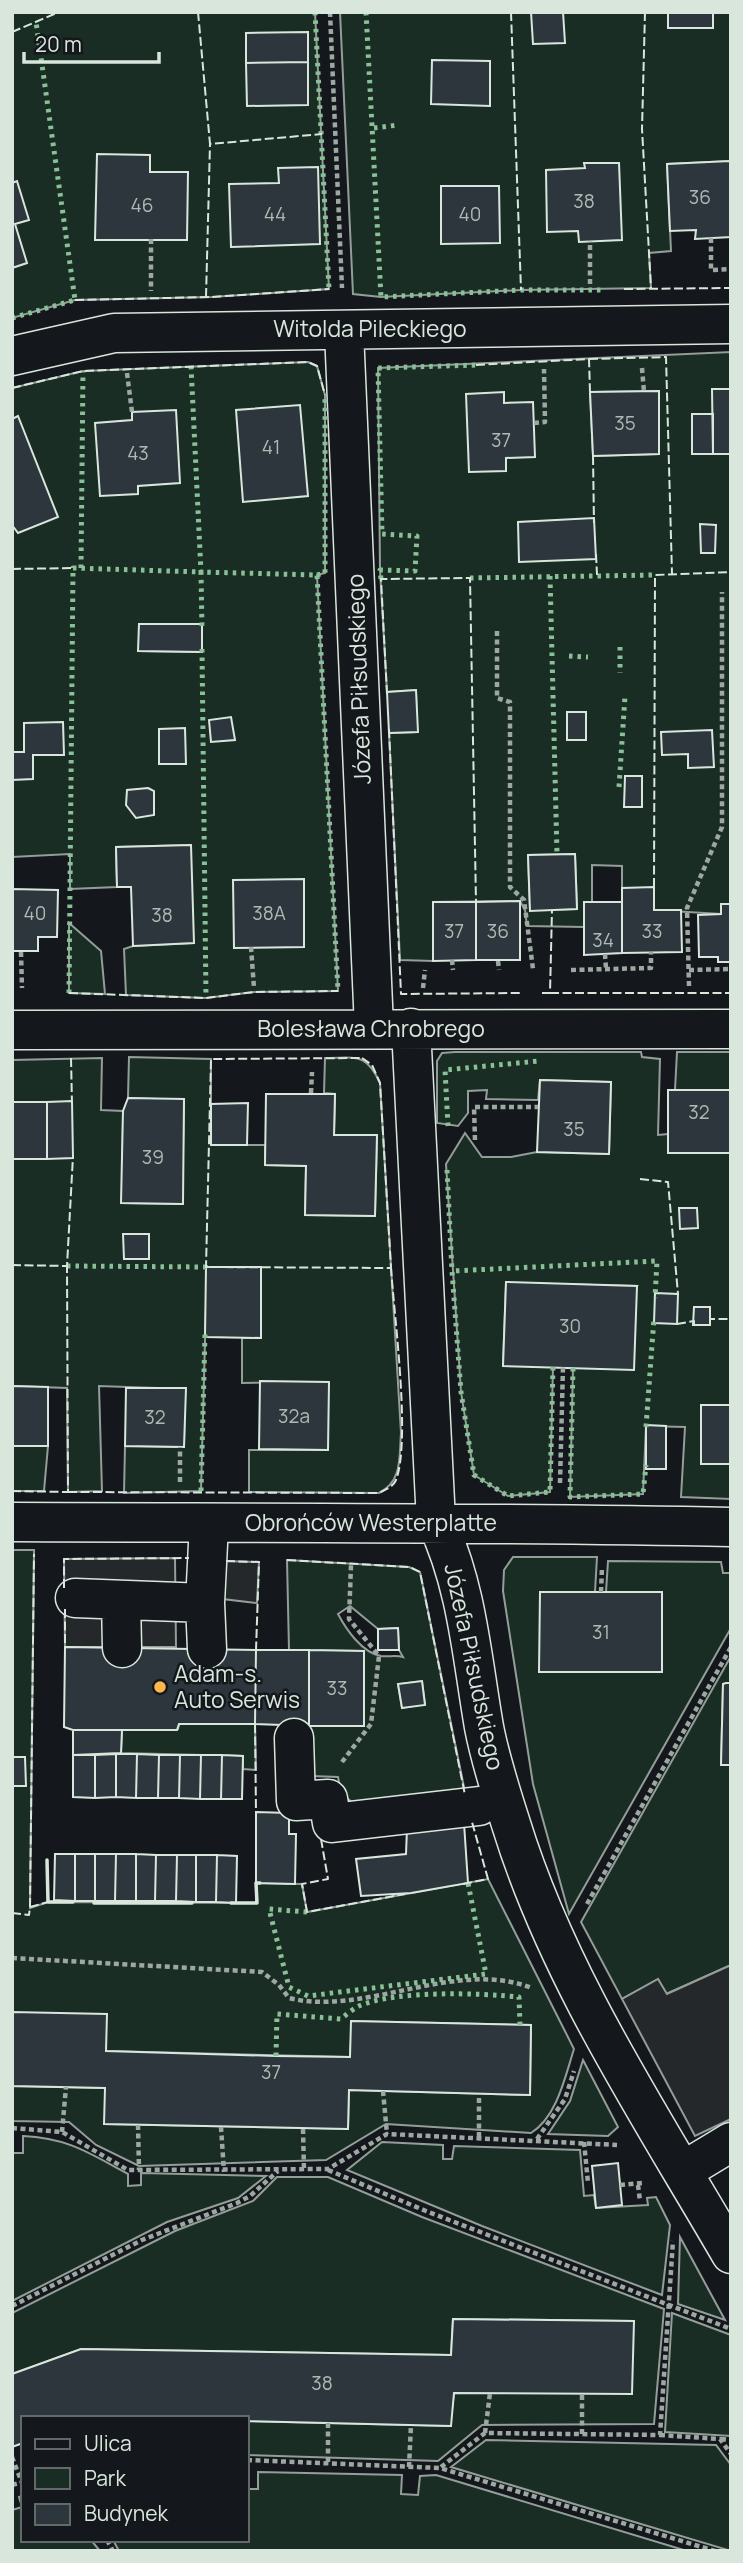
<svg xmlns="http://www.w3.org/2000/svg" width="743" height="2563" font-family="Manrope,sans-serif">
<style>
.green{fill:#1a2d24;stroke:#939e99;stroke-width:2;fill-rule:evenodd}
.parking{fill:#24282b;stroke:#939e99;stroke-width:2}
.building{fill:#2c363c;stroke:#d8e6dc;stroke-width:2}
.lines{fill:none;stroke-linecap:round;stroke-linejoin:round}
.minor-casing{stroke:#d8e6dc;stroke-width:41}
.path{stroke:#9da8a2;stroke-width:4.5;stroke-dasharray:5 3.5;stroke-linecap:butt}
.minor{stroke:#14181c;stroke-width:38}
.hedge{stroke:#8ac095;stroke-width:5;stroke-dasharray:3.5 5;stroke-linecap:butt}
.fence{stroke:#d8e6dc;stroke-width:2;stroke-dasharray:9 3.5;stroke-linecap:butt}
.wall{stroke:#d8e6dc;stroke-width:3.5}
.poi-dot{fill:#ffb74d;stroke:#14181c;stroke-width:2.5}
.labels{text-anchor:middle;stroke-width:5;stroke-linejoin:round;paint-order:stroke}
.number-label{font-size:19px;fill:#adbab4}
.street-label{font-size:23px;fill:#d8e6dc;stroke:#14181c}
.poi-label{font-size:23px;fill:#d8e6dc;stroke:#14181c;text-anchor:start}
</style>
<rect width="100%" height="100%" fill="#14181c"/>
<!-- green -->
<path class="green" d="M12,12H315L329,289L212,297L75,300L12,318Z
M340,12H731V161L667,164L671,251L649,253L651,288L521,290L381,297L353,294Z
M731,352V904H721V914L654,910V888H622V866L592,865V902L584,927L527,926L525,910L520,901L433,902V961L400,960L389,733L417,732L416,690L387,692L380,570L378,368ZM659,391V454L593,456L590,392ZM575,854L577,909L530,910L528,855Z
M308,362L317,366L325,395V573L317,575L338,991L254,992L206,998L126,995L124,949L133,946L193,943L190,845L116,847L117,887L70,889V854L12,857V388L83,371ZM201,624L202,652L139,651V624Z
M69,923L101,951L105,994L69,993Z
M455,1052H641L642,1057L660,1059L658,1135L668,1134V1090H675L677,1052H731V1405H702L701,1463L731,1464V1499L681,1497L685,1427L646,1426L643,1494L570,1497L573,1368L637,1286L506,1283L503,1365L553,1367L550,1492L508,1496L474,1475L461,1392L446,1164L465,1133L482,1157H511L537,1152L609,1154L611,1082L540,1080L538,1100L486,1099L487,1090L468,1091V1113L458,1126L437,1123V1061L442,1053Z
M129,1057L211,1059V1145H265V1165L306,1166L305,1215L375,1216L377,1136L334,1135L335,1094L324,1093L325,1058C356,1058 366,1052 380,1083L401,1433C399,1456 403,1481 379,1493L249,1492V1450H328V1382L242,1383V1338H261V1268L207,1267L201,1491L124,1493L125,1446L184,1447L185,1389L99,1386L102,1491L68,1492L67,1388L12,1386V1060L102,1058L101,1110L123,1111L122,1203L182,1204L184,1100L128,1098Z
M12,1446H48L44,1491H12Z
M12,1550H34V1554L30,1908L48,1902L256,1903V1883L302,1884L307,1912L488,1879L574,2049C565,2077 557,2117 531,2133L386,2124L326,2160L139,2166L96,2145L69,2122L12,2121V2086L105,2088V2124L348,2129L349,2090L530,2095L531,2025L352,2021L350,2057L106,2051L12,2012Z
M513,1557H597L595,1592H540V1672H662V1592H606L608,1561L721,1562L723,1573H731V1628L569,1914L533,1784L503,1591L504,1570Z
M287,1560L409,1567L420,1572L465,1792L353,1803L341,1793L338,1777L311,1776L309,1726L364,1725V1651L289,1650ZM350,1606L378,1629L398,1628L399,1650L403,1657C396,1655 389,1657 381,1656C362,1653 346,1629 338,1614ZM422,1681L425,1704L402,1708L398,1684Z
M731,1656V1683L723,1684L721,1765H731V1965L666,1994L658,1979L622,1999L581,1922Z
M179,1724H255L256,1770L243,1769V1756L121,1753L122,1730L178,1729Z
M583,2060L618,2127L608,2136L548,2134L570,2101Z
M23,2136C68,2138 89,2153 128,2174V2186L141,2185V2173L266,2176L238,2198L167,2222L12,2301V2153H23Z
M382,2142L443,2145V2159H452L454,2146L580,2150L584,2196L594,2195L596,2208L648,2205L647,2198L656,2197L670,2225L662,2295L482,2226L347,2170Z
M277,2177H328L422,2217L664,2309L654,2424L482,2425L438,2461L247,2455V2421L450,2426L454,2393H582L633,2321L453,2319L451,2355L81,2349L12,2374V2313L175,2231L253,2201Z
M680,2237L725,2320L678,2304Z
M672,2313L731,2335V2436L665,2432Z
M486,2440L716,2445L731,2465V2551L451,2467Z
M258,2472L402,2475L401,2494L418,2495L420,2476L436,2475L687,2551H119L113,2540H247V2489H258Z
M23,2495V2540H91L100,2551H12V2510L22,2507L19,2497Z"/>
<!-- parking -->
<path class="parking" d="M175,1558L176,1647H65L64,1559Z
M226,1561L259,1562L257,1603L223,1599Z
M731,1965V2119L695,2136L622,1999L658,1979L667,1994Z"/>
<!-- building -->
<path class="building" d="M531,12H563L565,43L533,44Z
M668,12H713V28H668Z
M308,32V62L246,63V33Z
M432,60L490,61V106L431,104Z
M308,62V105L247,106L246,63Z
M97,154L150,155V172H188L187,240H95Z
M730,161L731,237L695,239L696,230L670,231L667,164Z
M584,163H619L622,240L579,242L578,231L547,232L546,170L585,168Z
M318,167L320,244L231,247L229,184L279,183L278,168Z
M17,181L29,220L15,224L27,263L12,268V183Z
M441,186H499L500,243L441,244Z
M712,389H731V454H713Z
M659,391V454L593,456L590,392Z
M504,392V403L533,402L535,457L506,458V471L469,472L466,394Z
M300,405L308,496L243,502L236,410Z
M176,410L180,483L138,486V494L100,496L95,423L132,420V412Z
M692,414H713V454H692Z
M18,416L58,517L18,533L12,525V419Z
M594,518L596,559L519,562L518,522Z
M700,524L716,525L715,553H701Z
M139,624H202V652L138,651Z
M416,690L418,732L389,733L387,692Z
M567,712H586V740H567Z
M231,717L235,740L211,742L209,720Z
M63,722L64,755H33V779L12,780V752H24V723Z
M185,728L186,764H159V729Z
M712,730L714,767L688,768V754L662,755L661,732Z
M625,776H642V807H624Z
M148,788L154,791V815L136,818L126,805L127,790Z
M191,845L194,943L133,946L131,887H117L116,847Z
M575,854L577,909L530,911L528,855Z
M304,879V947L234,948L233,880Z
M654,887V910H681L682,952L622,953V888Z
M12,889L58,890L57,937H38V951H12Z
M520,901V960H476V902Z
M433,902H476V960L433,961Z
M584,902H622V953L584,955Z
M721,904H731V962H718V957H699L698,915L721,914Z
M540,1080L611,1082L609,1154L537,1152Z
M668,1090H731V1153H668Z
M266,1094H335L334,1135H377L375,1216L305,1215L306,1166L265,1165Z
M128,1098L184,1099L183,1204L121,1203L123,1111Z
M72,1101L73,1158L47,1159V1102Z
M12,1102H47V1159H12Z
M248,1103L247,1145H211V1104Z
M679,1208H697L698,1228L680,1229Z
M123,1234H149V1259H124Z
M206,1267H261V1338L205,1337Z
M506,1282L637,1286L634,1370L503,1366Z
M655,1293L678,1294L677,1324L654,1323Z
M694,1307H710V1325H693Z
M260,1381L329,1382L328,1450L259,1449Z
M12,1386L48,1387V1446H12Z
M126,1388H186L184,1447L125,1446Z
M701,1405H731V1464H701Z
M646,1425L666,1426V1469H646Z
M540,1592H662V1672H539Z
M398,1628L399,1650H378V1629Z
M65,1647L256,1650L255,1724H179L177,1730H73L64,1727Z
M256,1650H309V1726L255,1724Z
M309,1650L364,1651V1726H309Z
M422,1681L425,1705L402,1708L398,1684Z
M726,1683H731V1765H721L723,1684Z
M73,1730H122L121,1753L73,1755Z
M116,1754V1797L95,1798V1755Z
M116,1754H137L136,1798L116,1797Z
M137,1754L159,1755L158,1798H136Z
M73,1755H95V1798L73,1797Z
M159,1755H180L179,1798H158Z
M180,1755H201L200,1799L179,1798Z
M201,1755H222L221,1799H200Z
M222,1755L243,1756L242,1799H221Z
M12,1757H25L26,1786H12Z
M256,1812L289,1813V1834H296L295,1884L256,1883Z
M464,1823L468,1883L411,1893L361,1896L356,1859L406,1854L407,1828Z
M55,1854H75V1901L54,1900Z
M75,1854H95V1901H75Z
M95,1854H116L115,1901H95Z
M116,1854H136V1901H115Z
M136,1854L156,1855L155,1901H136Z
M156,1855H177L176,1901H155Z
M177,1855H196V1902L176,1901Z
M196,1855H217L216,1902H196Z
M217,1855L237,1856L236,1903L216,1902Z
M12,2012L107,2014L106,2051L276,2056L350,2057L351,2021L531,2025L530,2095L349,2090L348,2129L104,2124L105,2088L12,2086Z
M618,2163L622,2205L596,2208L592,2166Z
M453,2319L634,2321L632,2394L454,2393L451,2426L247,2421V2418H23V2443L12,2447V2374L81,2349L451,2355Z"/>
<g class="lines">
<!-- minor casing -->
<g class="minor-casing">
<path id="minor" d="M344,331L374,1028
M12,356L114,333L731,324
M411,1028L436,1521C467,1585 472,1658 484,1727C490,1759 501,1793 511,1824C558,1977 651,2116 731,2254
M12,1030L731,1029
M12,1522C252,1523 491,1522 731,1527
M75,1598L205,1603L209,1524
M121,1600L122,1648
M205,1603L207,1649
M294,1738L296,1801L328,1799L332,1823L479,1806
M683,2171L731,2142"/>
</g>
<!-- path -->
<path class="path" d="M330,12L342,288
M711,238V270L731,269
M151,239V291
M590,284V241
M642,368L644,392
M127,373L132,412
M534,423L545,422L544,369
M497,631V698L510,702V887L524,900L533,969
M251,947L254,988
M21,952L22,988
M605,954L606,969
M452,960L453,970
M498,961L499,970
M571,970L651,968V952
M689,970L731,969
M689,986L687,908L722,827V592
M423,988L425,970
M311,1093L312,1072
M475,1140L474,1107H538
M180,1482V1447
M560,1483L563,1367
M601,1592L602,1567
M342,1762L371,1724L379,1656L349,1619L351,1565
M587,1904L731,1647
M12,1958L262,1972L279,1985L289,1998C365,2017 455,1958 532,1988
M383,2091L387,2134
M138,2125L139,2170
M221,2127L224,2172
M12,2128L62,2132L128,2170L328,2169L387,2134L617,2145
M303,2129L304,2170
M62,2132L66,2087
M479,2137V2094
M537,2139L565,2099L574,2071
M584,2142L588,2183
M328,2170L426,2211L731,2329
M620,2185L642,2183
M638,2185L640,2201
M12,2306L142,2240L237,2203L250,2196L278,2171
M328,2423V2464
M485,2433L490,2393
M582,2434V2393
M660,2435L720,2439L731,2454
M721,2439L731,2440
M247,2440V2460
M12,2457L22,2483
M247,2460L440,2468L715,2551
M409,2467L411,2425
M441,2467L485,2433L660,2435L673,2241
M12,2485L23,2482
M107,2540L113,2551"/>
<!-- minor -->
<use href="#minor" class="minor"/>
<!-- hedge -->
<path class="hedge" d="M315,12L329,289
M366,12L381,297L521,290H605
M374,128L398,125
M12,318L75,300L36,22
M191,366L201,572L317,575L338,991
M81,568L83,371
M317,575L325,573V395
M550,576L557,854
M470,578L655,575
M381,579L380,570L415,571L417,536L382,534L378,368L476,365
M620,647V673
M202,649L206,998
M569,656L588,657
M619,787L625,696
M69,993L73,568L201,572L202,629
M448,1126L445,1070L539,1061
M447,1170L452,1271
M67,1266L206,1267V1272
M553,1367L550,1492L508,1496L474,1475L461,1392L452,1271L657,1261L655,1298
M573,1368L570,1497L643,1494L646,1465
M646,1427L654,1318
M201,1491L205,1334
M307,1912L269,1909L289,1987L308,1996L486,1974L468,1883
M276,2056L277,2014L341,2019C347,2014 353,2009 359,2006C395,1990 480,1993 519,1997L520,2025"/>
<!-- fence -->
<path class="fence" d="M198,12L210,144L322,134
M511,12L521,290
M645,12L642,129L651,288
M12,32L59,12
M624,289L731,288
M206,297L210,144
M75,300L212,297L329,289
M589,359L666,357L672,574
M476,365L589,359L590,392
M12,388L83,371L308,362L317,366L325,395
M593,456L594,523
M596,554L597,575
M12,569L73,568
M387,694L381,579L470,578L476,902
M389,729L401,994L522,993
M654,887L655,575L731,572
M69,993L206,998L254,992L338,991
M542,993H550L552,910
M550,993H731
M71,1058L72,1104
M362,1058L372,1065L380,1083L391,1268L206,1267L211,1059Z
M640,1179L668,1182L678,1294H675
M12,1265L67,1266L73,1156
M710,1323V1319H731
M677,1324L694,1321V1325
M12,1491L68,1492L67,1266
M68,1492L379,1493C386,1489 393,1487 396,1480C411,1440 394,1315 391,1268
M287,1560L410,1567L420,1572L465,1795
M226,1561L259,1562L256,1650
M64,1588V1559L189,1558
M65,1609V1647
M255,1724L256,1812
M321,1839L328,1879L302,1884L307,1912L405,1894
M463,1884L488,1879L472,1822
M30,1907L34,1554
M12,1913L29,1915L30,1907L48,1902"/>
<!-- wall -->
<path class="wall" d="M47,1860L48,1902H73
M94,1903H192
M231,1903H257L256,1883H260"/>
</g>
<!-- markers -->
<circle class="poi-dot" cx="160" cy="1687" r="7"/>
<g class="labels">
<!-- number labels -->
<g class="number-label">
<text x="700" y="204">36</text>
<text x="584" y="208">38</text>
<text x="142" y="212">46</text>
<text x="275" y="221">44</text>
<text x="470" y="221">40</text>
<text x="625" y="430">35</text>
<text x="501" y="447">37</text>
<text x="271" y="454">41</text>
<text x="138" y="460">43</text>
<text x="35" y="920">40</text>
<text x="269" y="920">38A</text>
<text x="162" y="922">38</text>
<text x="454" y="938">37</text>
<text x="498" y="938">36</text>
<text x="652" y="938">33</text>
<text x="603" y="947">34</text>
<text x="699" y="1119">32</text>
<text x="574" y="1136">35</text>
<text x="153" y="1164">39</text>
<text x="570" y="1333">30</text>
<text x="294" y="1423">32a</text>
<text x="155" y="1424">32</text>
<text x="601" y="1639">31</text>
<text x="337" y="1695">33</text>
<text x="271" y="2079">37</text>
<text x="322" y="2390">38</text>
</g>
<!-- street labels -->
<g class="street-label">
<text x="370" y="337">Witolda Pileckiego</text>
<text transform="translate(359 679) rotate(-92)" y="8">Józefa Piłsudskiego</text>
<text x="371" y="1037">Bolesława Chrobrego</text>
<text x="371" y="1531">Obrońców Westerplatte</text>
<text transform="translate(474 1667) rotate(78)" y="8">Józefa Piłsudskiego</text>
</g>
<!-- poi labels -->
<g class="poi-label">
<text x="174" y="1682">Adam-s.<tspan x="174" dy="26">Auto Serwis</tspan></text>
</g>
</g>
<!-- border -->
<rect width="743" height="2563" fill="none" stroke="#d8e6dc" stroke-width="28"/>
<!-- legend -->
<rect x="21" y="2416" width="228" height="126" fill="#14181c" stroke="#626a69" stroke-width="2"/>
<rect x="35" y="2439" width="35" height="10" fill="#14181c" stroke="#626a69" stroke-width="2"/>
<text x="84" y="2451" font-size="21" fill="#d8e6dc">Ulica</text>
<rect x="35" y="2468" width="35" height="21" fill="#1a2d24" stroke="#626a69" stroke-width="2"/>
<text x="84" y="2486" font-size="21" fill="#d8e6dc">Park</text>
<rect x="35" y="2504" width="35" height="21" fill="#2c363c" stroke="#626a69" stroke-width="2"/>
<text x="84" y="2521" font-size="21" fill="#d8e6dc">Budynek</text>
<!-- scale -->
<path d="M24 52v10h135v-10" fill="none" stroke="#d8e6dc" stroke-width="3.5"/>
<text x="35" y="52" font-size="21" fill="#d8e6dc" stroke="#14181c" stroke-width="5" paint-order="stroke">20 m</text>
</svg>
